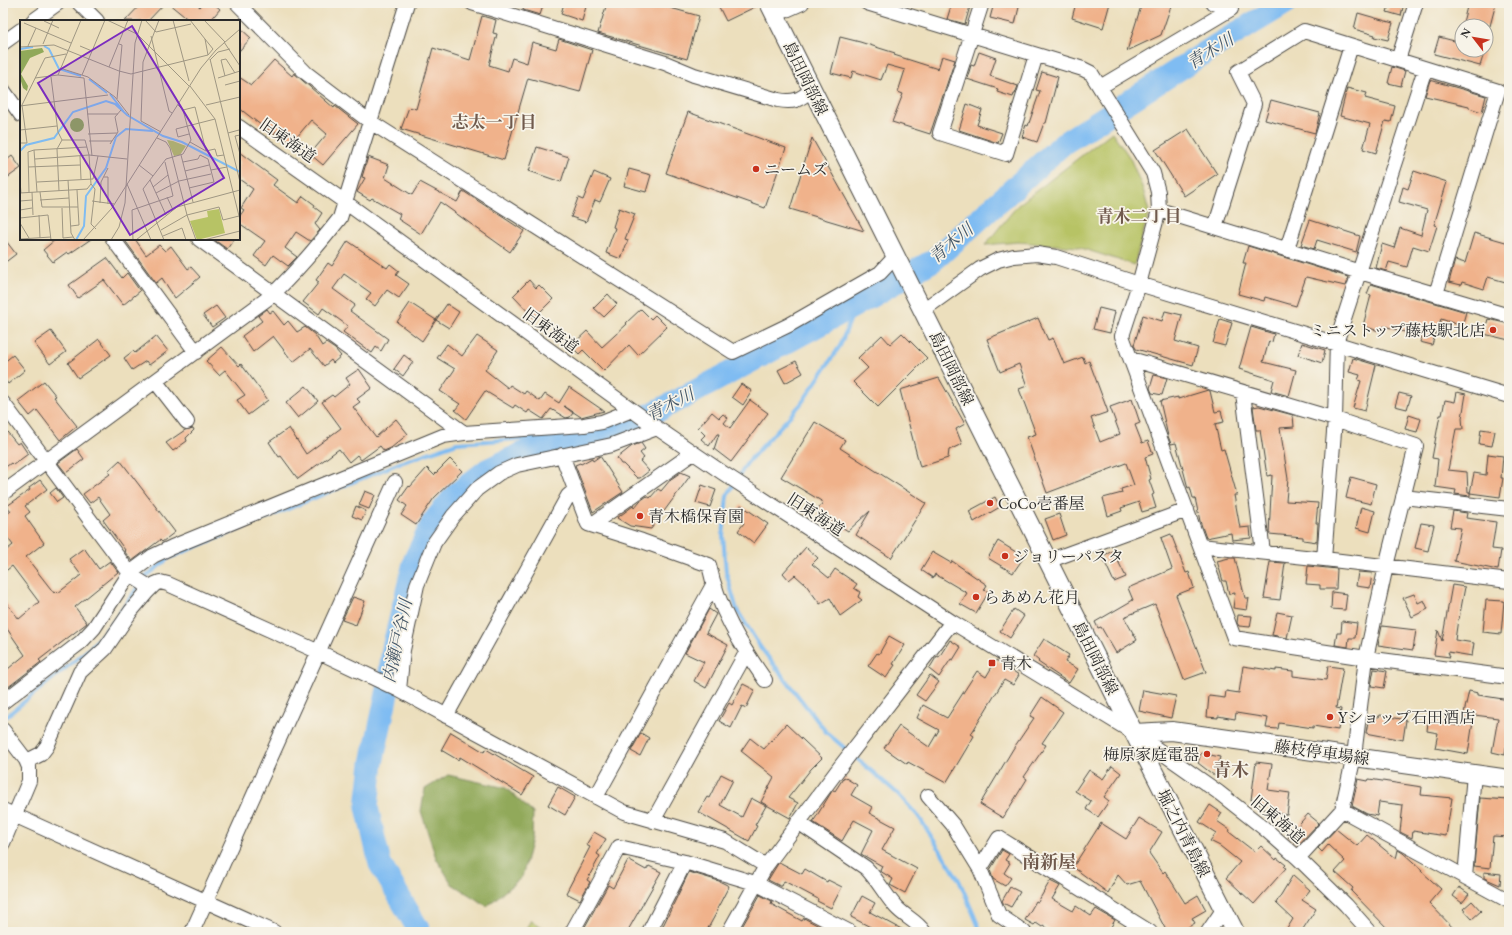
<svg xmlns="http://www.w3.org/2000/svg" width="1512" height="935" font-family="'EB Garamond','Noto Serif JP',serif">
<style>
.green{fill:#b7c365;stroke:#717748}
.forest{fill:#91a95a;stroke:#5e6a42}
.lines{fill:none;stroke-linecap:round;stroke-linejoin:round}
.stream{stroke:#7fbcf2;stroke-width:4}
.river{stroke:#7fbcf2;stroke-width:23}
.building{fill:#f0b28b}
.minor-casing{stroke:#484641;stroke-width:16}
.major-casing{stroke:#484641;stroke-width:20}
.minor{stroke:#fff;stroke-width:14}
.major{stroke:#fff;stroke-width:18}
.poi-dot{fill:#c8321e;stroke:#f7f3e8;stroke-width:1.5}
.labels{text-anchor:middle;stroke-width:3.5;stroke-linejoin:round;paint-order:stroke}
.street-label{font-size:16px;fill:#2b2b2b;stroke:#f7f3e8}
.poi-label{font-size:16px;fill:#2b2b2b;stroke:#f7f3e8;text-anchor:start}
.water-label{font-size:17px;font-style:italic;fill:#445667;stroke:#f7f3e8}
.neighbourhood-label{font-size:17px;font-weight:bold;fill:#705a4d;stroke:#f7f3e8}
.quarter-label{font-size:18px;font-weight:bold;fill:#705a4d;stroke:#f7f3e8}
.inset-river{fill:none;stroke:#7fbcf2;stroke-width:2}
.inset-road{fill:none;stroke:#9f9783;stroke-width:1}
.view{fill:#7b2cbf;fill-opacity:0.15;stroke:#7b2cbf;stroke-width:2}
.inset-edge{fill:none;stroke:#2b2b2b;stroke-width:2}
</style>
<rect width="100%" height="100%" fill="#f7f3e8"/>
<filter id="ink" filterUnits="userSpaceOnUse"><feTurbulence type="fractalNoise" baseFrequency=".025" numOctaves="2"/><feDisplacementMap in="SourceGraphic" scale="8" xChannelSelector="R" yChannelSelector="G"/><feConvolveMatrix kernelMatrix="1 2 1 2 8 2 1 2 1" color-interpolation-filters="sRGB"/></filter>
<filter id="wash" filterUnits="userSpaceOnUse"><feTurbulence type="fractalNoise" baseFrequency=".012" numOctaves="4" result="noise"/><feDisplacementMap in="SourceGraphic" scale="16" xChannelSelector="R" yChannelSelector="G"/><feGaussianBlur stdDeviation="0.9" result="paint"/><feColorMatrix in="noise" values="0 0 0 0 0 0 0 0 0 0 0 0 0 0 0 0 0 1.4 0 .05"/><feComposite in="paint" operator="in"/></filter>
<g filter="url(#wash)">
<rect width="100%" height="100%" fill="#ecdfbd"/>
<!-- green -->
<path class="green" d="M1112,132L1130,158L1143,189L1149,212L1134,265L1078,247L1018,242L985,245L1018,205Z
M531,920V921L552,932H524Z"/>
<!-- forest -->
<path class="forest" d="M448,775L506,788L533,813L532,839L522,877L487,906L452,884L436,858L421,811L425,789Z"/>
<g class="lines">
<!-- stream -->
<path class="stream" d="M856,305L840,346L801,404L747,463L727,496L723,536L726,572L737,610L761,648L826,732L897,793L919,817L959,880L981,932
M3,719L89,649L115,620L144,578L169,558L397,464L457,443L520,439L587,436"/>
<!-- river -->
<path class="river" d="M420,932L380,864L367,807L372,763L388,689L393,648L415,559L433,522L456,494L487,470L534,448L625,427L681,399L856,305L934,260L1064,143L1217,45L1286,3"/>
</g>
<g id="blocks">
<!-- building -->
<path class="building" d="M142,3H165L148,21H125Z
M168,3H195L200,7L203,3H213L220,9L210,21H190Z
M525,3H544L540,15L523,10Z
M564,3H587L582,21L561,14Z
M607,3H653L699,16L687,59L598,33Z
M717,3H759V5L726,21Z
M952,3H971L965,24L947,19Z
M994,3H1020L1015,24L990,18Z
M1076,3H1110L1103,28L1072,18Z
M1142,3H1172L1161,35L1127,51Z
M1390,3H1404L1401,16L1387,12Z
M1468,3H1496L1490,26H1462Z
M1358,13L1393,23L1388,40L1374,37L1375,35L1354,29Z
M482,16L496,20L493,33L497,34L489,65L508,71L512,58L527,63L532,42L556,49L559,39L592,50L580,92L528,78L504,160L401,129L409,107L416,109L433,48L470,60Z
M239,27L251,38L239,51Z
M840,37L860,42L895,53L894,55L938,69L942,56L955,60L930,134L892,122L903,94L898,92L905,70L887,65L881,80L853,71L851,78L831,73Z
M1439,37L1462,43V50H1485L1480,66L1434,54Z
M979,52L996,58L990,76L1018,86L1015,94H1014L1013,97L997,92L998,89L967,79L971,65L974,66Z
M274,60L292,76L294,73L334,108L335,106L358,124L323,165L310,154L327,134L311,120L291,144L276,131L275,134L262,126L239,108V77L251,85Z
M1392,67L1405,71L1401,86L1388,83Z
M1042,72L1058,77L1046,123H1044L1037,142L1022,137L1026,125L1028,126L1040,91L1036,90Z
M1430,80L1486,96L1482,112L1469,108V106L1425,96Z
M1347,88L1367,93L1365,98L1395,106L1391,122L1385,121L1376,153L1363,149L1370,124L1340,116Z
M1271,100L1320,113L1315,133L1265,120Z
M967,104L982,110L977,125L1002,133L998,143L959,130Z
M688,112L786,148L765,208L666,173Z
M1188,129L1217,174L1184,196L1155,150Z
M812,138L864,231L790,209Z
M537,147L569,157L561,182L529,171Z
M239,152L277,180L273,185L298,203L303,196L315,205L314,207L322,213L315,224L320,230L310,241L296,232L285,248L297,257L288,266L273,255L266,265L254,256L265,241L239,223V217L244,210L241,208L253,189L239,179Z
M12,156L21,168L3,181V163Z
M368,157L389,165L385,178L412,195L420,182L457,202L463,191L524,231L510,252L440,202L421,234L398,219L400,214L372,198L370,200L357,192L365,178L362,177Z
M629,169L651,175L646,192L624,186Z
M1414,171L1447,182L1434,225L1437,226L1429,251L1413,246L1407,267L1389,262L1386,271L1376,268L1382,244L1394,248L1400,228L1421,235L1427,210L1399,202L1403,187L1408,189Z
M594,172L610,179L600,202L595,200L586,222L571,217L578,198L583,200Z
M619,208L635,214L625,239L628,240L621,259L606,253L615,228L613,227Z
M1310,220L1360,236L1356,252L1317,240L1314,249L1301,245Z
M1474,233L1509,243V283L1488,277L1484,289L1462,282L1461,285L1449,282L1455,260L1465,263Z
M3,237L16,254L3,264Z
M56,239H91L69,254L67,252L53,262L43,250Z
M124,239H135L146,255L159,245L165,251L171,246L188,269L191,267L200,277L175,298L162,278L156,283Z
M213,239H234L227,249Z
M348,241L387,268L390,264L399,271L396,275L409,284L399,298L387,290L375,306L366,299L371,293L344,274L333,289L355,305L350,311L388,339L381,351L376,347L372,353L343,332L348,326L323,308L319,314L303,302L319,282L316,280L328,263L332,266Z
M1248,246L1348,277L1345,286L1306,277L1296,306L1265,297L1264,301L1238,294L1246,263H1243Z
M107,258L122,278L127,273L140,291L123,305L104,280L78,298L69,285Z
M529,280L536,288L539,285L553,299L534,318L513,296Z
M1371,284L1466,312L1462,326L1441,319L1440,322H1439L1432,345L1420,342L1422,337L1384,326L1382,332L1363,326L1371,295L1367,294Z
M608,294L617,304L604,317L594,308Z
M410,303L436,320L422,341L397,322Z
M447,304L459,312L449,328L436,320Z
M216,306L225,318L212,327L203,315Z
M1099,308L1115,312L1110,333L1093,329Z
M267,309L270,313L273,311L284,325L288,321L297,332L305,327L315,335L322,346L326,343L335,349L341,356L333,363L331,360L324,366L310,349L293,362L273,336L253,352L242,336L262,321L258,316Z
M641,309L651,319L655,315L667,327L638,355L629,345L604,371L583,350L579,354L571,346L587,331L602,347L627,324L626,323Z
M1165,311L1182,315L1175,341L1198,348L1193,365L1136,349L1134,345L1143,315L1162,321Z
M1038,318L1048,340L1053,338L1064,364L1083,357L1085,363L1089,361L1108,412L1091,418L1100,442L1120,434L1110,407L1132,399L1140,423L1135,425L1142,443L1148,441L1153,454L1145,457L1151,479L1149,480L1154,494L1152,495L1156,508L1142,512L1139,502L1121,508L1122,511L1108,516L1103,498L1122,493L1121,489L1134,485L1126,463L1047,493L1027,437L1036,434L1019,389L1027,386L1019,364L1000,372L987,339Z
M1220,319L1232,323L1225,346L1213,343Z
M1488,319L1509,324V340L1484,334Z
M1251,327L1274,334L1272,342L1269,341L1263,362L1296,370L1289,396L1271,391L1274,380L1239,369Z
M51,331L66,352L50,364L34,343Z
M902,333L927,358L878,407L853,382L868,368L858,358L882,335L890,344Z
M156,336L168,351L149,365L146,361L132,370L124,358L133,351L135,353Z
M477,336L498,350L485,370L508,388L510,385L524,394L526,391L540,401L545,394L559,403L569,387L604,411L581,417L564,406L573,413L570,417L566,418L551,409L543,419L529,410L527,413L515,405L513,408L485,391L466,419L455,410L460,404L440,391L455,369L437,358L447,344L462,356Z
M99,339L111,355L78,378L68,363Z
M1302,343L1325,350L1322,363L1298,355Z
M222,347L239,366L241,364L268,400L248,415L237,400L245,395L225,370L219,375L206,361Z
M13,355L25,370L8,384L3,377V363Z
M404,355L413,362L403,376L394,369Z
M1353,358L1376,365L1365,411L1353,408L1361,381L1358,380L1360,375L1349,372Z
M796,361L803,373L785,383L778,370Z
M359,369L372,388L357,399L360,402L353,407L376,437L396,419L408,434L391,448L384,451L380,446L361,460L357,455L349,462L339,449L298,479L281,456L279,457L269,442L289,428L306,454L341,428L322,402L332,395L334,397L350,384L346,378Z
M1154,375L1167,378L1162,395L1152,393L1150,388Z
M939,378L965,424L956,429L962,444L949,450L948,458L920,467L900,390Z
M44,381L56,396L54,397L77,426L60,440L37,410L30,416L18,401Z
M741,384L752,391L743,405L732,397Z
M306,386L318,401L298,418L286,403Z
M1208,390L1210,391L1215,412L1221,411L1224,422L1215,424L1221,450L1224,449L1237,495H1234L1240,528L1250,527L1251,538L1232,540L1231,533L1206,538L1200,521L1195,498H1193L1190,487L1188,488L1176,443L1171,444L1168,436L1160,401L1178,397V399Z
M1457,392L1466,394L1462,418L1463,429H1456L1448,470L1467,472L1468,492H1470V496L1455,494L1456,490L1435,487L1438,459L1432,458L1440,415H1442L1445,400L1455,402Z
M1399,393L1411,396L1407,409L1395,406Z
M750,400L768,413L731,462L714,449L719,434H717L709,446L701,439L705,435L698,428L712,412L719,418L723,414L728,418L724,423L730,428Z
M1259,406L1293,415L1294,427L1280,428L1288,479L1286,501L1318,503L1316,523H1318L1317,542L1303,540V537L1269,534L1272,475L1267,476L1260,430H1256L1253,407Z
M1409,415L1421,419L1417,432L1405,429Z
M815,422L845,440L840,448L926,503L891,558L856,535L870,511L848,531L817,511L823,502L781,477Z
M3,427L17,444L20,442L28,454L13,465L11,463L3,469Z
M193,428L194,430L186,438L187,441L173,451L166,443L185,430Z
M1481,429L1495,431L1492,446L1479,444Z
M641,443L645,449L640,453L644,458L640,461L649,471L640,478H637L623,464H621L617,458L632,446Z
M77,449L84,459L66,473L58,463Z
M1488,454L1503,456L1501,478H1503L1500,497L1470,493L1474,473L1486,475Z
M600,456L623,492L593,512L575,465L580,463L581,464L592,458L593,461Z
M450,459L462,471L434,498L416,525L401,515L407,506L399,500L409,486L410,487L427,468L434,475Z
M120,460L175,532L162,542L160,540L132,561L124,551L125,550L103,520L110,514L98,497L90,503L83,494L110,474L108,471Z
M681,472L690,476L651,529L630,526L617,518L633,506L634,508L640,501L647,496L650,498L658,489L661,491L671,479Z
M1351,477L1376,484L1371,504L1346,498Z
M40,480L47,489L25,506L30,512L25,516L44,543L26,557L54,593L56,591L58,593L81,575L69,559L84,548L99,569L110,561L118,572L75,607L87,623L39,660L41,662L3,691V673L25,655L3,623V599L19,619L39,602L12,566L3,573V553L13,545L3,532V517L11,511L7,506L30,490L29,488Z
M702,485L716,490L710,507L696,503Z
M56,488L63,498L57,502L50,493Z
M365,491L375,495L369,509L359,505Z
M995,497L1000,507L974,522L969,511Z
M741,505L768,524L754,543L738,531L744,523L734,516Z
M356,506L366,511L362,520L352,516Z
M1361,507L1375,511L1370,532L1356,528Z
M1453,511L1467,513L1466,518L1496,522L1492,549L1501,550L1498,570L1454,561L1461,528L1450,527Z
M1059,514L1066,535L1053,540L1045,519Z
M1421,523L1434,525L1428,551L1415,548Z
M1171,534L1186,573L1189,572L1194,588L1176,595L1206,672L1184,680L1155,604L1124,617L1137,640L1116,653L1101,627L1098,628L1095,622L1133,600L1128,588L1172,569L1161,538Z
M998,541L1024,557L1013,573L988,558Z
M806,547L818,558L812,564L829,578L835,569L857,584L854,588L860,592L858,597L862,600L840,616L830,598L820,604L806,585L795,575L789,580L783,573Z
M1113,551L1126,577L1114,582L1102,556Z
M932,552L951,563L952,561L987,585L984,590L989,592L976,613L960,604L967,593L935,574L933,578L921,570Z
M1229,558H1235L1245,598H1249L1247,610L1233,608L1235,593L1229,594L1226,581H1223L1217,561Z
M1270,562L1285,563L1280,600L1264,598Z
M1308,566L1337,569L1336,589H1320V585L1306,584Z
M1358,572L1372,573L1370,588L1356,586Z
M1452,585L1465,587L1459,619H1458L1455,640L1474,643L1472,656L1448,652L1450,657L1434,655L1438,630L1442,641Z
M1332,592L1347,594L1345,610L1331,609Z
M1414,594L1418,603L1424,600L1428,609L1412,617L1403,598Z
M353,597L365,601L356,625L342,620Z
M1486,600L1504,601L1501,634L1483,632Z
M709,609L716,614L706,633L728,645L706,688L694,681L704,662L685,653Z
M1014,609L1024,616L1010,638L1000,631Z
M1277,612L1292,615L1287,638L1272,635Z
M1238,615L1252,616L1250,627L1239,626L1237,623Z
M1342,621L1357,623L1355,638H1349L1348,647L1335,645L1337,633H1341Z
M1382,626L1416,630L1413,650L1378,645Z
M889,636L905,645L893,664L895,665L886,678L868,666L877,653L879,654Z
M1044,639L1069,655L1065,662L1078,669L1069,683L1038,662L1039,661L1033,656Z
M950,640L961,647L953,660L951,659L939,677L929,669L937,656L939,657Z
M996,660L1019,675L1013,685L1004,680L971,734L974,736L946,783L908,762L907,764L884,748L899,726L929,747L939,730L917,718L923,705L947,718L977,671L986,677Z
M1243,666L1276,671V669L1293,671V676L1326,680L1328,666L1343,668L1336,708L1341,709L1338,730L1313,726V728L1279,723L1278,729L1266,728L1268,718L1236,713L1235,719L1218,716V718L1207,717L1209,696L1225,698L1226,691L1239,693Z
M1374,669L1387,671L1384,688L1371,686Z
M930,675L939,682L925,701L916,695Z
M743,684L755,690L746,708L742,706L731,728L719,721L729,703L732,705Z
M1143,690L1176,696L1171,718L1139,711Z
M1469,691L1478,693V695L1509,700V748L1506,747L1505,755L1492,752L1498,718L1474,715L1468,754L1435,748L1438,733L1427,731L1428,721L1461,726Z
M1042,697L1063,712L1042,743L1046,745L1024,777L1027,779L1003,818L980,804L1013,749L1034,718L1030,716Z
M1380,715L1406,720L1403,740L1366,733L1369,716L1379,717Z
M786,724L822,758L811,769L788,798L798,803L790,818L761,802L774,777L741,751L750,738L764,749Z
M451,732L484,752L486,749L533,777L522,795L460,757L458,760L441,750Z
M641,733L649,738L640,756L631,751Z
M1201,753L1220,757L1215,776L1198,763Z
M1256,762L1272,764L1268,790L1290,793L1287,815L1274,813V811L1259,808L1260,801L1251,800Z
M1112,766L1121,773L1104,797L1109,801L1098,817L1086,809L1091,801L1075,791L1089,770L1103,779Z
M721,774L733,780L720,805L742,817L751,798L766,806L755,825L757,826L749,841L698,812L707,797L709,798Z
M844,777L857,785L851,795L872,807L869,813L895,827L882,850L917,869L905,893L890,885L893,879L880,871L882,866L861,854L873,830L854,820L842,841L813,822L832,791L833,790L835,791Z
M1358,779L1368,781L1369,779L1422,787L1421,795L1452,798L1446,836L1413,831L1412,838L1400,832L1403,805L1379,802L1377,816L1367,814L1352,806Z
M558,787L575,797L565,815L548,805Z
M1480,798L1509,800V837L1493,836L1490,868L1474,866Z
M1210,805L1222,813L1217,821L1230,830L1229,832L1255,852L1261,846L1276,860L1277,858L1286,865L1284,867L1286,868L1254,904L1226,878L1240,862L1220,846L1210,841L1216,833L1199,822Z
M1308,814L1319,823L1298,845L1288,837Z
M1139,818L1162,832L1149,853L1163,873L1165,871L1185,903L1198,895L1206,910L1192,918L1195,923L1180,932H1167L1140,881L1127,885L1118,875L1108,893L1073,867L1101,823L1126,839Z
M1336,829L1357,846L1367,835L1396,859L1398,850L1403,853L1422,870L1421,871L1441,889L1429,903L1457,932H1391L1351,891L1353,888L1335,872L1345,861L1328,845L1322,852L1318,848Z
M594,832L606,839L597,854L600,856L587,880L590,882L580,900L566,893L590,847L586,845Z
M1002,850L1009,854L1005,860L1010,863L1004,873L1011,878L1005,886L993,879L990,870Z
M628,860L646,870L649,866L661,872L627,932H582L608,885L613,888Z
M779,862L802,874L805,869L827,882L828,880L842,887L831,908L817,901L818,899L784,881L782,886H780L768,880Z
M689,872L719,881L729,886L717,909L718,910L706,932H660Z
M1484,872L1501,874L1500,885L1484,878Z
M1293,875L1310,890L1302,900L1316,909L1301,932H1285L1293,919L1276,903Z
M1050,881L1060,886L1052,899L1073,911L1076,906L1091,916L1096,909L1115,920L1108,932H1053L1043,925L1042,927L1036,923L1034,925L1025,920L1036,901L1038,902Z
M1010,887L1020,892L1011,907L1003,903L1002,901Z
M1459,887L1469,894L1462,903L1453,896Z
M760,895L772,901L771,904L802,921L804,918L830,932H739Z
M862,896L875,903L870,912L907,932H880L851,917Z
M1472,901L1481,911L1472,919L1463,909Z"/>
</g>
</g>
<g filter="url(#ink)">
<use href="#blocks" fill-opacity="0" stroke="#484641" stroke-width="1"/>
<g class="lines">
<!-- minor casing -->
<g class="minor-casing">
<path id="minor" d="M79,3L97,21
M237,3L306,73L369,121L733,352L789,325L880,273L896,256
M472,3L665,63L694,75L778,100C794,103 799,100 812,90
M867,3L1083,69L1091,73L1153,173L1158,192L1159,210L1139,284L1122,336L1234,638L1366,658L1509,677
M982,3L940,133L1006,154L1036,55
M775,15L802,3
M33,21L58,3
M3,43L21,30
M1398,60L1416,3
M1100,87L1231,9L1213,3
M3,90L21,115
M239,127L345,202L657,428L723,473L952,622L1134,733L1218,792L1265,829L1298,858L1346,905L1370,932
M1159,210L1360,272L1509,316
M1215,227L1254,104L1238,72L1304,31L1498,91L1436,294
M113,239L196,352
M199,239L464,433
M1287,249L1351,46
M923,310L980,269L998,260L1014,256L1037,254L1056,257L1139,284L1509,396
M1131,359L1335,419L1416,446L1386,566L1366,658L1354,756L1342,810L1509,901
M156,382L187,422
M1243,393L1263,552
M3,403L132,576L151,588
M562,455L588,524L642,541L709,565C718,608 740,644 765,680
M3,493L271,296C296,272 318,246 340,218L407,3
M1403,497L1509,509
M591,525L693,453
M1200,546L1324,559L1509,581
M1324,559L1335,419L1337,340L1425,69
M1048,561L1187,510
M399,690L403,650L417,585L434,543L453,516L477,489L499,473L517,465L612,445L657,428
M3,702L81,642L94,628L130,573L153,556L172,547L443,436L464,433L584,425L602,422L632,410
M446,716L568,496L574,491
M3,730L26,760L29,767V781L3,843
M27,761L41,754L47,746L80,672L105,649L131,611L147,592L155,584L160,582L168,584L319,652L399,690L624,812L725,841L766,866
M928,796L953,825L980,869L999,915L1024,932
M596,797L713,585
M3,810L274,932
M653,821L746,653
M798,822L866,868C878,880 885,895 896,907C905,917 917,921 924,932
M1298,858L1342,810
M980,869L999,838L1150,932
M1465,877L1474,774
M192,932L395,482
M572,932L619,847L685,862L755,883L850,932
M649,932L685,862
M729,932L766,866L840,767L952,622
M1208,932L1223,910"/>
</g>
<!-- major casing -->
<g class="major-casing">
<path id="major" d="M769,3L1134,733L1235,932
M1134,733L1172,731L1509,779"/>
</g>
<!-- minor -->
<use href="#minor" class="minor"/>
<!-- major -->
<use href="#major" class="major"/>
</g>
</g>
<!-- markers -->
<g class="poi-dot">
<circle cx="756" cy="169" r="4"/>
<circle cx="1493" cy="330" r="4"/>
<circle cx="990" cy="503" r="4"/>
<circle cx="640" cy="516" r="4"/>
<circle cx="1005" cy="556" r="4"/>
<circle cx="976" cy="597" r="4"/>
<rect x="988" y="659" width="8" height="8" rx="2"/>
<circle cx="1330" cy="717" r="4"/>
<circle cx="1207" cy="754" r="4"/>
</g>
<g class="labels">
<!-- street labels -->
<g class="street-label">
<text transform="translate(806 78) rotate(64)" y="6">島田岡部線</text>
<text transform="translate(288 140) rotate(35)" y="6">旧東海道</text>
<text transform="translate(551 330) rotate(36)" y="6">旧東海道</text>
<text transform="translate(952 368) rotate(64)" y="6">島田岡部線</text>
<text transform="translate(816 514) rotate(33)" y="6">旧東海道</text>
<text transform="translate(1096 658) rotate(63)" y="6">島田岡部線</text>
<text transform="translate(1322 752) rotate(8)" y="6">藤枝停車場線</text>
<text transform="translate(1278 819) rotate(40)" y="6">旧東海道</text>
<text transform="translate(1184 833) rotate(63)" y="6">堀之内青島線</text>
</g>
<!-- poi labels -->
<g class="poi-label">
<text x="764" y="175">ニームズ</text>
<text x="1485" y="336" text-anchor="end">ミニストップ藤枝駅北店</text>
<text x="998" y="509">CoCo壱番屋</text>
<text x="648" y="522">青木橋保育園</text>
<text x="1013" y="562">ジョリーパスタ</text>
<text x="984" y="603">らあめん花月</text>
<text x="1000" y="669">青木</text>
<text x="1338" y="723">Yショップ石田酒店</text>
<text x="1199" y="760" text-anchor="end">梅原家庭電器</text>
</g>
<!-- water labels -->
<g class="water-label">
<text transform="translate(1210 51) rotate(-32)" y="6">青木川</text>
<text transform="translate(951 243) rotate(-40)" y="6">青木川</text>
<text transform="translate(670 404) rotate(-27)" y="6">青木川</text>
<text transform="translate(397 641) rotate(-78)" y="6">内瀬戸谷川</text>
</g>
<!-- neighbourhood labels -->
<g class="neighbourhood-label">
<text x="494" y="128">志太一丁目</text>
<text x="1139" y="222">青木二丁目</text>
</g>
<!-- quarter labels -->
<g class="quarter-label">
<text x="1231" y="776">青木</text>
<text x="1049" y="868">南新屋</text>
</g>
</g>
<!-- overview -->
<g transform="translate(20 20)">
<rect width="220" height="220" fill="#ecdfbd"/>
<path d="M147,120L153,121L166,126L160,135L154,136ZM199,189L205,213L177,220L170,201L188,197L187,191Z" fill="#b7c365"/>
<path d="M22,28L24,32L10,38L1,54L8,66L7,71L3,68L0,58V31ZM50 105a7 7 0 1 1 14 0a7 7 0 1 1-14 0Z" fill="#91a95a"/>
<path class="inset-river" d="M24,26L29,29L39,49L61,56M0,29L13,27M69,59L87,73M90,74L104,92M0,131L6,125L34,118L53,92L86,81L95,84L107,95L143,116L162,122L220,152M56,220L64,206L66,176L86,148L96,117L106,109L133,111"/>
<path class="inset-road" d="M87,0L117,14L169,66M125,0L136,12L171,4M139,0L123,42L121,101L141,112M153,0L169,61M170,0L185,19L188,35M184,0L205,22M24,1L39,8M4,3L51,23M131,16L149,91L152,93M204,22L220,46M23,24L33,0M8,26L16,8M60,26L72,31M0,27L34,25L99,51L111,54L188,35L193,29L185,19M190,39L220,162M190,40L198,32L210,29M89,47L108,0M40,48L68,57L95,77L109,95M38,55L64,58L72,136M62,55L85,0M205,56L201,40L206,39L215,53M31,57L38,112L42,120L37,129L39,171M15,58L38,55L61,0M198,58L220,51M205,65L220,61M170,66L195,99L220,200M97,79L102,25L99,24M186,85L220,77M0,86L88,75M163,90L175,87L186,131L170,122M67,94H98M0,110L37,106M208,113L219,110L220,112M68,114L97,113M169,114L158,117L156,109L195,99M137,118L146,122L150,128L167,195L176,220M42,120H65L69,135L71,164L75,169L71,204L76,209M69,121H92M0,123H7L2,85L25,38L46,34M90,124L98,112L95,97L101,90M186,131L195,129L197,136L204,135M220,134L215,116L220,115M161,135L173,182M60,136L61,159M15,139L69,135L107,139M163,142L178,139L180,135L188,139L194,162L169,168M119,145L133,156M8,147L60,145M191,150L207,147M165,151L189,145M84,157H88V184M48,160L51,213L55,220M130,160L146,195M0,161L1,173M17,162L73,159L78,136M107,164L131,220M133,167L148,155M9,172L8,132L14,130M12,172L13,195M17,172L14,130L67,127M20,172L22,187H58M0,173L67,169L71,164M136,173L159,161L191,154M147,177L153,190M20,180L49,178M0,181L12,180M72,181L94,184M80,183L81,162L88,148M42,188L43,218L53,217M0,190L12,188M19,195L20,218M0,198L28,195L31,220M0,203L9,218M51,206L59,205L57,170M141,210L167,195L199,187L203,200L219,196M143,216L162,208L166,220M0,219L31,217M63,220L92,188L181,48L196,30L220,9M91,220L99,207L105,183L115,23L122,0M113,220L112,190L153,176L145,142M116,220L157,187L220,170M144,220L123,169L146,139L163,134L171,120L163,90L158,85M184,220L220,211"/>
<path class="view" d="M112,6L204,158L110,215L18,63Z"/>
<rect width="220" height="220" class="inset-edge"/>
</g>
<!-- margin -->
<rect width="1512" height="935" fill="none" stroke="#f7f3e8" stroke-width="16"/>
<!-- north arrow -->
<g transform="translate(1474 38) rotate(301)"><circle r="19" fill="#f7f3e8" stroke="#a5a39c"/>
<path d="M0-3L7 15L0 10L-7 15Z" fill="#c8321e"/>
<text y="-6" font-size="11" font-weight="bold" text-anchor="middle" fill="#2b2b2b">N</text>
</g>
</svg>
